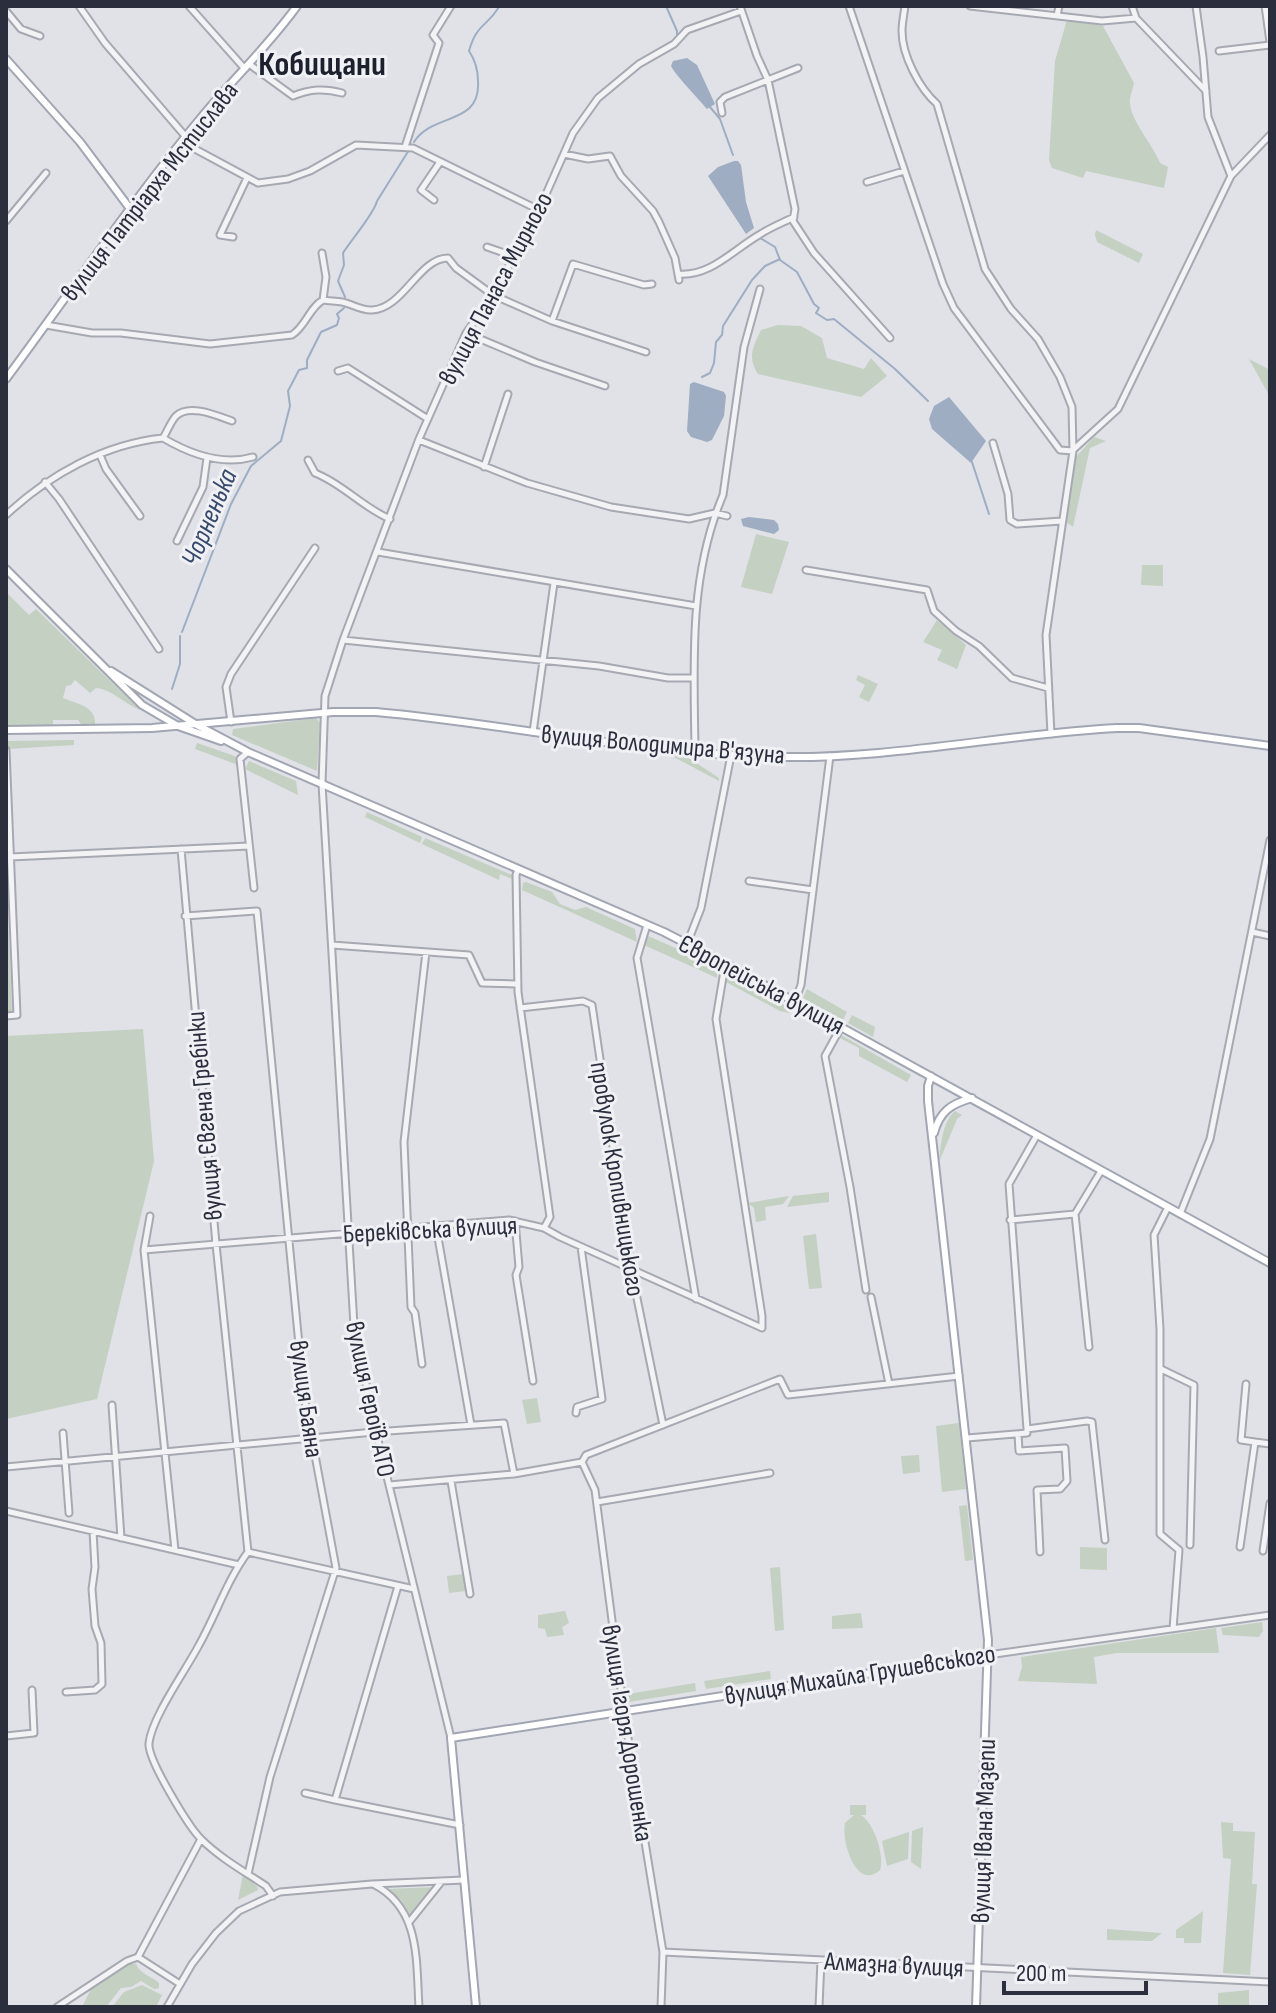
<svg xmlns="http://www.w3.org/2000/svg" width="1276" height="2013" font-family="'Sofia Sans Condensed',sans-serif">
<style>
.green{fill:#c4d0c2}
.water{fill:#9fadc3}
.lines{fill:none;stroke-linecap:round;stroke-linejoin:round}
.stream{stroke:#9fadc3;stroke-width:2}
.minor-casing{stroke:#a6a9b1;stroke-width:9}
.major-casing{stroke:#a1a6b2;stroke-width:10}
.minor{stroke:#f3f3f6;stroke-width:5}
.major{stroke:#fff;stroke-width:6}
.labels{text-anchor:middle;stroke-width:6;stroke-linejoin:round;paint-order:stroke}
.street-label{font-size:26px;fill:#2b2f3d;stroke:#f0f1f5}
.water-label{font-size:28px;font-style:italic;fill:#3a4a6c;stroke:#f0f1f5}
.district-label{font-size:34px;font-weight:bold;fill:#1d212e;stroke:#f0f1f5}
</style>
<rect width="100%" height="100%" fill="#e0e2e7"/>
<!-- green -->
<path class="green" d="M1067,20L1103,26L1134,83C1133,89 1129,98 1130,103C1131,121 1153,145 1160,163L1168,167L1164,188L1086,171L1083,178L1052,168L1049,160L1055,61Z
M1096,230L1143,254L1139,263L1097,242L1095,235Z
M778,325L801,326L822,338L827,358L864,369L871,358L887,376L861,397L758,374C747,357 753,347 761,330Z
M1249,359L1270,370V397Z
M1094,437L1106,441L1090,448L1073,527L1066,522L1076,457Z
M756,534L789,542L772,594L741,587Z
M1142,565H1163V586L1141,585Z
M6,592L29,615L36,609L140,710C125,704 111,689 96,688L90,693L75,680L71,685L66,686L63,698C77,704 96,706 95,724H81L78,720H53V725H6Z
M937,620L966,645L957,669L937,660L942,650L923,642Z
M858,675L878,684L869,702L859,697L865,685L856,680Z
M316,718L320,723L317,771L232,735L233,729Z
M74,740V745L8,749V741Z
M197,743L235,756L238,765L195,749Z
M675,753L684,755L719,778V781L672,756Z
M249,761L296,781L298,795L245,769Z
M367,812L422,837L420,843L365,817Z
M425,838L512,875V879L500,874L499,880L422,844Z
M526,882L552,892L560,904L575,910L586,907L635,929L637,942L522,890L523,883Z
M6,911L8,912L12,1012H6Z
M648,936L717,966V978L644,945Z
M727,974H730L791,1009L789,1013L780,1011L726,982Z
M807,989L847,1012L843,1020L803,998Z
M852,1015L875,1027L873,1037L848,1023Z
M143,1029L154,1161L97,1399L6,1419V1036Z
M841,1035L911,1075L907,1082L859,1056V1048L838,1037Z
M955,1111L962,1115L957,1119L939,1162C941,1145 942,1122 955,1111Z
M829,1192V1202L787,1207L793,1196Z
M789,1196L783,1204L765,1207L766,1220L756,1222L754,1208L748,1203Z
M816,1234L822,1288L809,1289L803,1236Z
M537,1398L541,1422L527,1424L522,1400Z
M959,1423L966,1489L942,1492L936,1426Z
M919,1455L920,1472L903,1474L901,1456Z
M967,1505L973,1560L965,1561L959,1506Z
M1080,1547L1107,1548V1570L1080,1569Z
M780,1567L784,1630L775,1631L770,1568Z
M464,1574L466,1591L449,1593L447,1576Z
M565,1611L569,1623L562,1627L564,1635L547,1637L545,1629L538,1628V1615Z
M861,1613L863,1628L832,1629V1616Z
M1262,1622L1263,1631L1259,1637L1223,1635L1221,1628Z
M1216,1628L1219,1653H1117L1094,1657L1097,1684L1018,1681L1022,1667L1021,1657Z
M770,1671L771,1679L706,1689L704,1681Z
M695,1683L696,1691L629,1702L628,1694Z
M850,1805H866V1815H861C874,1823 885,1856 880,1870C856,1892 841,1840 845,1823L854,1815H850Z
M1221,1822L1233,1823V1831L1255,1832L1252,1884H1257L1250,1975L1223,1973L1231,1859L1223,1858Z
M923,1827V1828L921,1869L911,1862L912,1831Z
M909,1832L908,1859L887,1866L882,1841Z
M243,1875L257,1886L258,1890L238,1900Z
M438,1887L412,1918L401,1900L387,1889Z
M1203,1911L1201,1943H1184V1938H1176V1930Z
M1107,1929L1162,1933L1152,1941L1107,1940Z
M130,1964H136C140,1974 151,1976 159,1983V1988L154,1989L141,1981L131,1987L121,1988L106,2007H82L91,1989Z
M142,1985L162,1995L156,2007H112L124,1992Z
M1249,1990V2007H1218V1993Z"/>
<!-- water -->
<path class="water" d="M687,58L697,65L715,104L707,109C697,97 676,76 671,66L673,61Z
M734,161H738L741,165L746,202L754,228L746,234L708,176L718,167Z
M694,382L724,392L726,396L724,416L712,440L707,442L691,437L687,431L690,384Z
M949,397L986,441L971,463L932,429L929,419L934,406Z
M749,517L774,520L778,524L779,530L774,534L743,526L741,519Z"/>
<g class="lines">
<!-- stream -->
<path class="stream" d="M666,6L677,31V37
M710,107L720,119L733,155
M414,142C433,112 481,126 478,81C478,70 475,60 469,51C477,23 486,28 499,7
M760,238L775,247L780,260L797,272L814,304L819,308L816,313L827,320L834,319L895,369L928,401
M345,297L338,281L344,265L343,253C351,240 374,214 377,201L409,150
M702,377L710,373L714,363L716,342L722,335L723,326L752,280L765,266L780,259
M972,462L989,514
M182,632L231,504L251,466L281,441L290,406L288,391L299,370L307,368V360L321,332L337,325L339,318L337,314L344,308
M172,689L180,664V636"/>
<!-- minor casing -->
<g class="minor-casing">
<path id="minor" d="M79,6L105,43L186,137
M189,6L245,69
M740,6L757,56L768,80L795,209L793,221L814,253L890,338
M849,6L943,284L954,308L1060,450L1073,451
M905,6C904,14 902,23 902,31C902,56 920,89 937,104L985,269L1011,309L1038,339L1060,377L1072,407L1073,451L1046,635L1051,734
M970,6L1102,21L1136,18
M1132,6L1136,18L1206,91
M1196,6L1203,57L1208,117L1231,176
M1265,6L1270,42
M6,11L21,29L40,36
M1057,16L1059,6
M1219,51L1270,45
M249,64L293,96C310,89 324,88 342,93
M722,113L720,102L725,97L798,68
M182,142L258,183L288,179L310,171L356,145L413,148L539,210
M405,147L439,43L433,35L451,6
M564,154L588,159L610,156L621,176L653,211L659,222L675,258L679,280
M867,182L904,171
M434,200L421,190L440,162
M6,221L46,173
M233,237L220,235L247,178
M487,247L513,256
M678,274C710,277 733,250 759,235C769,228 782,223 794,217
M323,300C329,301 336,301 342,302C352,304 362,311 372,310C403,309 419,258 448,258L456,268L493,295L552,321L646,352
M552,321L573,264L644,285L652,284
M46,325L92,333H121L210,344L292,335C306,326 309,308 323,300L326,277L322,253
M466,333L535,362L605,386
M338,371L348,368L428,419
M163,438C167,432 171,421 176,416C189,403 218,416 232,421
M419,440L527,483L611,507L689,519L715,513L727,516
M993,443L1008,494L1010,520L1017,524L1062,521
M1073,450L1118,409L1231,176L1270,135
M100,455L106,469L140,516
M308,460L315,473C343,484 362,507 390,519
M484,467L508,394
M45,482L59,499L159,649
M6,515C49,475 104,444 163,438C190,454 221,466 253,457
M177,541L203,487L207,458
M378,552L696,606
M806,570L927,590L934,611L956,631L979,646L1012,678L1048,688
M343,640L599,666L668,678H692
M231,722L226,687L231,674L315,548
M533,732L554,583
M6,750L17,1015L6,1016
M695,751C694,664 688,578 723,495L744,347L760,289
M248,752L240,759L254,888
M181,849L216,1244L248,1552
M10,857L249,846
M518,869L516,875L518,992L550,1217L544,1228
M749,881L813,890
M185,916L257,911L304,1396L336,1568L270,1777L248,1874
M647,925L637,958L696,1299
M1252,932L1270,936
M687,944L701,908L731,755
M332,945L469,955L482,983L517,984
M795,1001L801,985L830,756
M520,1008L583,1001L592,1005L631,1269L663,1425
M841,1027L825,1056L850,1187L866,1290
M1168,1207L1154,1235L1160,1329V1534L1179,1550L1173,1629
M1180,1214L1210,1139L1270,840
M150,1216L144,1250L175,1550
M1010,1220L1075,1214
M515,1221L519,1267L516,1275L533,1381
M436,1226L471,1425
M144,1250L509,1220L544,1228L560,1237L762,1328V1316L716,1019L724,971L728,965
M871,1297L889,1384
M1089,1347L1075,1214L1101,1171
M422,1364L415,1313L411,1307L404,1142L426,952
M1161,1369L1194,1385L1190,1545
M112,1405L121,1538
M576,1413L577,1407L602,1399L581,1247
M1027,1429L1009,1184L1037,1135
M63,1433L69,1513
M1018,1434L1019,1451L1065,1448L1067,1481L1060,1489L1037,1490L1040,1552
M967,1438L1027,1433V1429L1087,1421L1092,1422L1105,1540
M1255,1442L1270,1444
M582,1462L595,1490L625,1720L663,1952L661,2007
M6,1467L374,1432L504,1423L514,1474
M451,1481L470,1594
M389,1485L514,1474L582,1462L586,1455L780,1379L788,1395L959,1376
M597,1502L770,1473
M6,1511L239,1565
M1240,1547L1255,1442L1241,1440L1246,1384
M1263,1551L1270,1503
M248,1552C227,1580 216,1615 199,1645C186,1670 152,1717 149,1743C147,1759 189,1827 201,1839C220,1858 245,1872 266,1886L273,1896
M248,1552L414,1589
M398,1586L335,1800L460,1825
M988,1655L1270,1615
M66,1692L95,1690L102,1684L101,1643L95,1626L92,1589L95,1567L93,1531
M6,1736L34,1733L32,1690
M451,1738L376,1432L354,1326L322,784L325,696L343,640L419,439L466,333L493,295L539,210L573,133L598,98L639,64L674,44L687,30L741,11
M305,1793L335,1800
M373,1884C421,1908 416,1961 419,2007
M410,1921L442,1881
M663,1952L1270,1982
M138,1957L201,1839
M138,1957L180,1984
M57,2007L127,1961L138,1957
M167,2007L192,1964L216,1933L239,1911L280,1892L372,1884L464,1880
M819,2007L821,1960"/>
</g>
<!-- major casing -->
<g class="major-casing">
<path id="major" d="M6,59L80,142L131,210
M6,379C72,290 134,198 205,113C235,77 269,45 297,6
M6,569L142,705L178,726L221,741
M111,671L197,725L248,752L664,932L728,965L1270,1263
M6,730L152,728L333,712H376C511,724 644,755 779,757C892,759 1005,734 1117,728H1139L1270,746
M931,1076L928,1086V1101L988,1640L976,2007
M934,1133C940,1111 951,1104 972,1098
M476,2007L451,1738L988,1655"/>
</g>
<!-- minor -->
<use href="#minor" class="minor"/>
<!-- major -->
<use href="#major" class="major"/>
</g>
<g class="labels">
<!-- street labels -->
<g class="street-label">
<text transform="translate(149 191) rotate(-52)" y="9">вулиця Патріарха Мстислава</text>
<text transform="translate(495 288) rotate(-62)" y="9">вулиця Панаса Мирного</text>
<text transform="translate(663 744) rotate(5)" y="9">вулиця Володимира В'язуна</text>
<text transform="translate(762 984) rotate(28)" y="9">Європейська вулиця</text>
<text transform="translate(204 1116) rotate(-95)" y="9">вулиця Євгена Гребінки</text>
<text transform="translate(618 1179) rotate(81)" y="9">провулок Кропивницького</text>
<text transform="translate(430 1229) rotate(-3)" y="9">Береківська вулиця</text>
<text transform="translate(307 1399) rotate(82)" y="9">вулиця Баяна</text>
<text transform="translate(371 1399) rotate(78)" y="9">вулиця Героїв АТО</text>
<text transform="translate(860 1674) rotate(-9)" y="9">вулиця Михайла Грушевського</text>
<text transform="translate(628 1733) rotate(81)" y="9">вулиця Ігоря Дорошенка</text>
<text transform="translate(983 1831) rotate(-88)" y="9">вулиця Івана Мазепи</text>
<text transform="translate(894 1964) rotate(3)" y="9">Алмазна вулиця</text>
</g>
<!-- water labels -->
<g class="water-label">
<text transform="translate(208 517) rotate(-67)" y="10">Чорненька</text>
</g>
<!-- district labels -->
<g class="district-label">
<text x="322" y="75">Кобищани</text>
</g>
</g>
<!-- border -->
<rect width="1276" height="2013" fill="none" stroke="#2b2f3d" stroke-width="16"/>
<!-- scale -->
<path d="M1004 1981v12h142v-12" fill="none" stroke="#2b2f3d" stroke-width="4"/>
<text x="1016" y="1981" font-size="24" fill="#2b2f3d" stroke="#f0f1f5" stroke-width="6" paint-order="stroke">200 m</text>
</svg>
